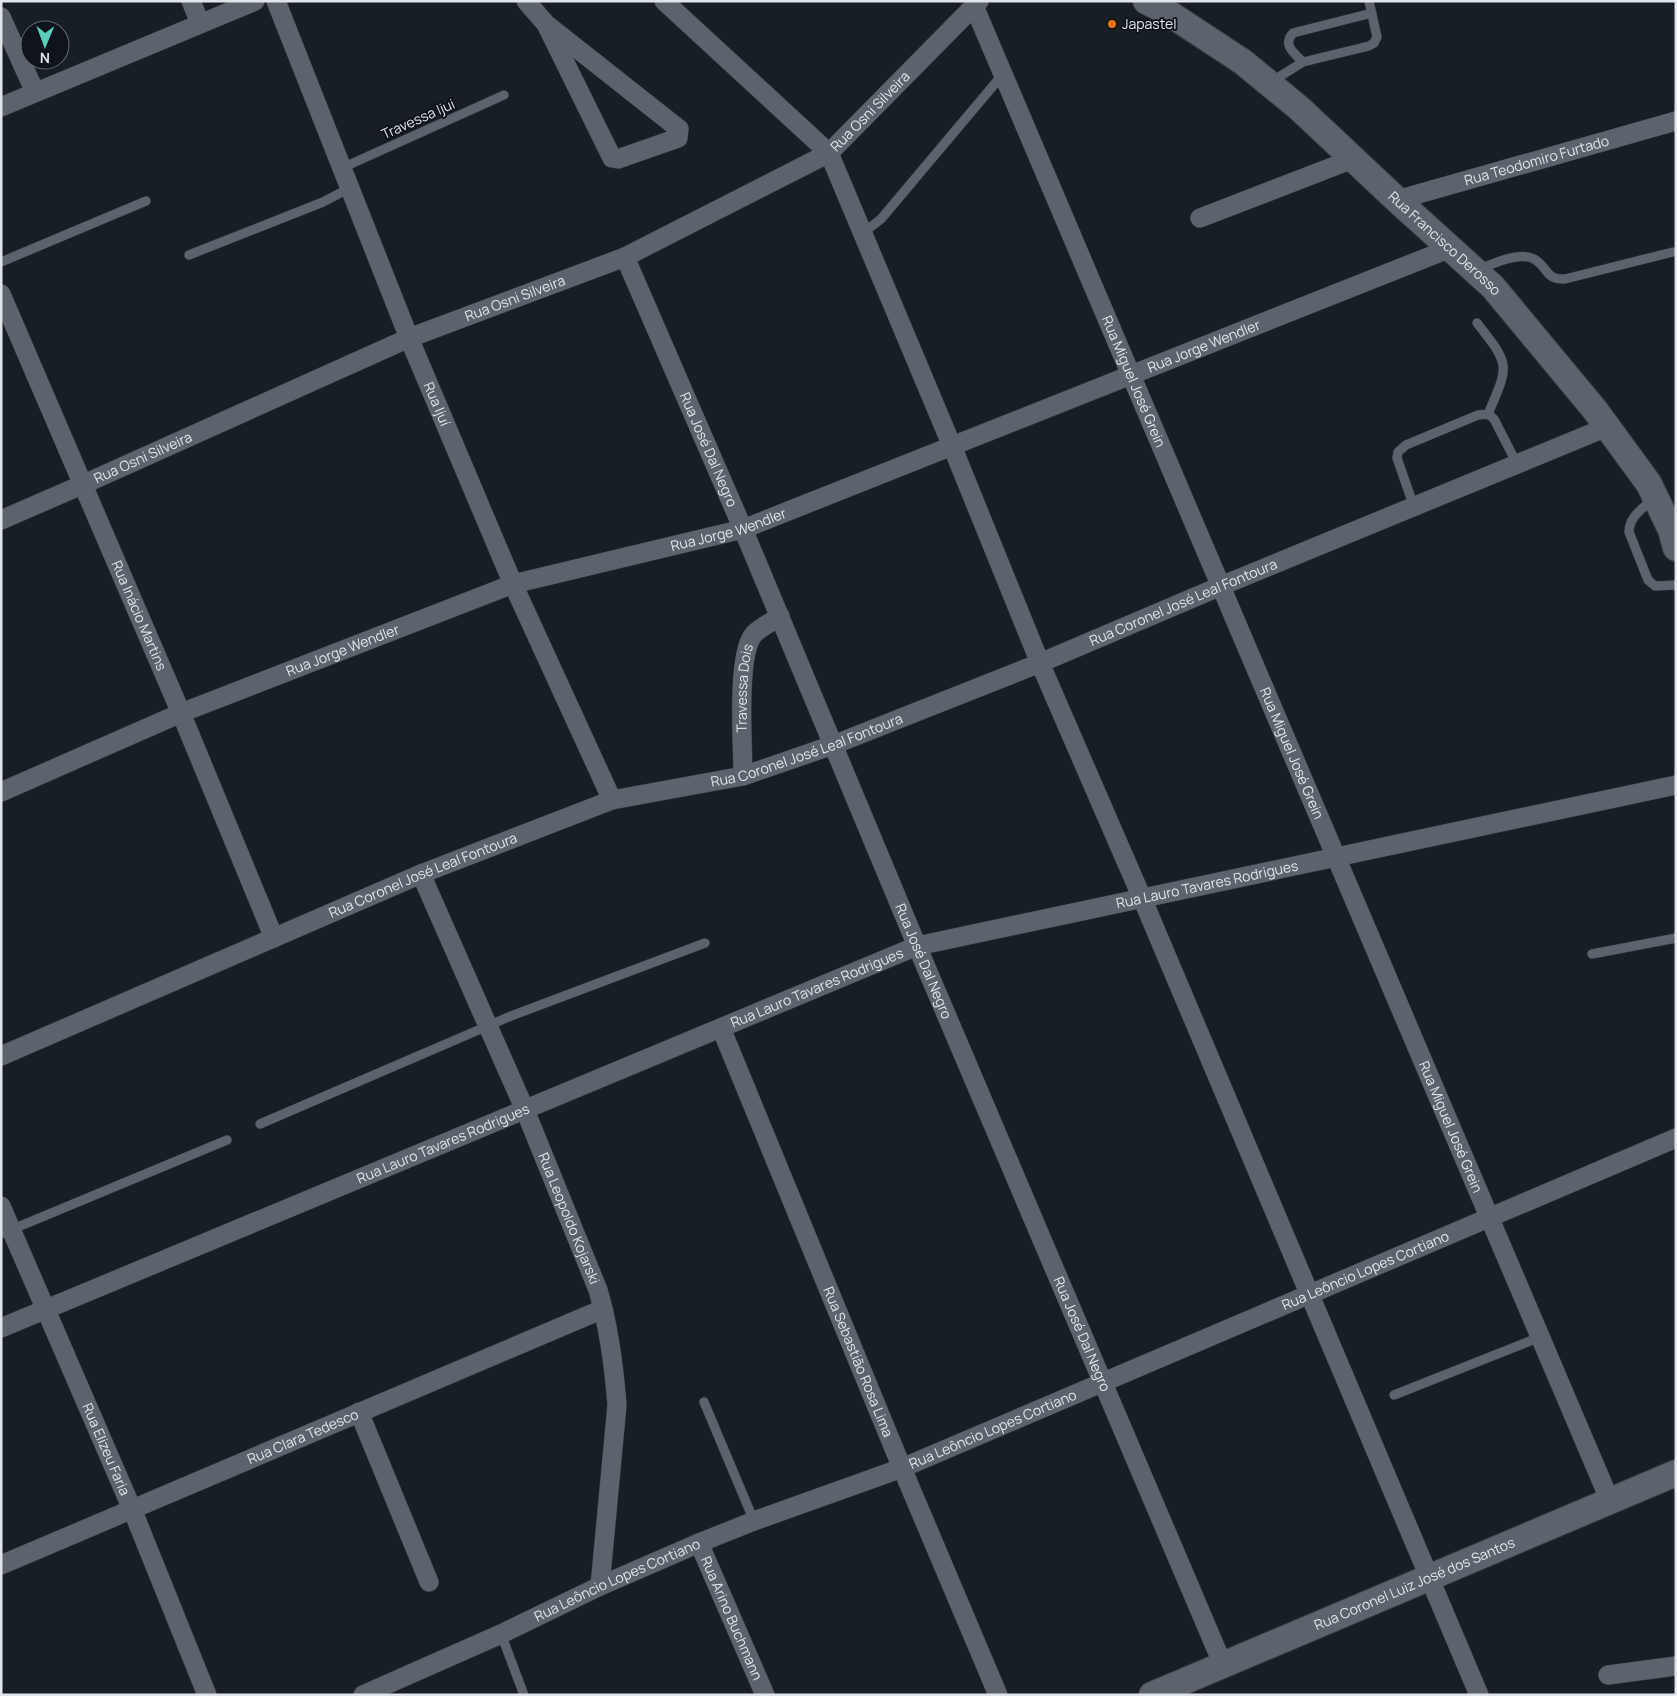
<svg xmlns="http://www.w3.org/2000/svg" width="1677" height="1696" font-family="Manrope,sans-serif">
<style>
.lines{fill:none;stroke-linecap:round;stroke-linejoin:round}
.lane-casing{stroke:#35393e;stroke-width:10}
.street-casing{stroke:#35393e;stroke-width:20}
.secondary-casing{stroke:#35393e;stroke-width:28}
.lane{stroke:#5c636d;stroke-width:9}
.street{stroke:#5c636d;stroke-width:19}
.secondary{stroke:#5c636d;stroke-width:26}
.food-dot{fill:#e8710a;stroke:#0f141c;stroke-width:2}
.labels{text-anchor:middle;stroke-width:4;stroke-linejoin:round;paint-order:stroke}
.poi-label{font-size:14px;fill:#e1e5ea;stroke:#0f141c;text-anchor:start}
.street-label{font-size:14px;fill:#e1e5ea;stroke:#0f141c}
</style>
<rect width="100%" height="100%" fill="#181e26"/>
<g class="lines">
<!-- lane casing -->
<g class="lane-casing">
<path id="lane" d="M1303,62C1294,53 1282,45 1293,33L1372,13
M1271,82L1303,62L1369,46L1374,43L1377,37L1369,1
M342,168L504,95
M863,233L881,219L1003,74
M189,255L323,202L350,188
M1,262L146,201
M1478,270C1492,264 1519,251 1534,259C1548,267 1545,280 1565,279L1673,252
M1477,323C1511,366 1509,365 1488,414
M1653,499C1643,508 1629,517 1629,532L1648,580L1655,586L1676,585
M1414,507L1397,458L1398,452L1406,445L1478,415L1488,414L1494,419L1517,464
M1592,954L1676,938
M260,1124L511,1016L705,943
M1,1234L227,1140
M1394,1395L1540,1337
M704,1402L754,1521
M501,1634L524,1695"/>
</g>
<!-- street casing -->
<g class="street-casing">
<g id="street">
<path d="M191,1L200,23"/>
<path id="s1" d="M276,1L409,338L513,584L612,800"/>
<path d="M526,1L546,24L679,129L678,138L618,159L612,158L546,24"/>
<path d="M664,1L829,153L952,446L1040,663L1142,898L1479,1695"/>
<path id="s2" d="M974,6L1610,1501"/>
<path d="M1,17L35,92"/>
<path d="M1,107L255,1"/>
<path id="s3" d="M1397,200L1676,121"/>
<path d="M1200,218L1353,159"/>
<path id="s4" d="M625,257L743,529L917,946L1223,1665"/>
<path id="s5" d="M1,294L181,713L274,938"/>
<path id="s6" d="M1,520L84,484L409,338L625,257L829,153L979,1"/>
<path id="s7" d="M743,776C743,748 736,653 754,634C761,627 772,622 780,616"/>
<path id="s8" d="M1,792L181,713L513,584L743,529L1451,248"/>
<path id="s9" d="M421,874L525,1110L598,1290C609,1327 614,1366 617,1405L600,1586"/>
<path id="s10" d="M721,1028L902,1468L998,1695"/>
<path id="s11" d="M1,1056L421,874L612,800L743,776L833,745L1040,663L1221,586L1607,427"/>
<path id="s12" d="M1,1206L132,1509L207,1695"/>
<path id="s13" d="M1,1328L917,946L1676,785"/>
<path d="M359,1412L429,1582"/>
<path id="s14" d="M699,1543L765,1695"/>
<path id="s15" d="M1,1565L603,1309"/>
<path d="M1608,1675L1676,1666"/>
<path id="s16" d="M363,1695L501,1634L600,1586L699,1543L754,1521L902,1468L1676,1138"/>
</g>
</g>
<!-- secondary casing -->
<g class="secondary-casing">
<g id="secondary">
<path id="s17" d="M1146,1L1164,10L1243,62L1299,108L1397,200L1493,287L1595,410L1649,484L1671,530L1676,548"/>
<path id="s18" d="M1152,1695L1676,1473"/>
</g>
</g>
<!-- lane -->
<use href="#lane" class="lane"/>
<!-- street -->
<use href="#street" class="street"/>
<!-- secondary -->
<use href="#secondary" class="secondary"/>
</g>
<!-- markers -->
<circle class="food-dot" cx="1112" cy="24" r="5"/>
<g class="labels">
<!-- poi labels -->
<g class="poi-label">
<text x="1122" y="29">Japastel</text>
</g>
<!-- street labels -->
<g class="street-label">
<text dy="5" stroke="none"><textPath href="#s6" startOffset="965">Rua Osni Silveira</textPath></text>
<text transform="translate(418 119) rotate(-24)" y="5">Travessa Ijui</text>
<text dy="5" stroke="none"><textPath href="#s3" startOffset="145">Rua Teodomiro Furtado</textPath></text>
<text dy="5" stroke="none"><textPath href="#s17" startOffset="386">Rua Francisco Derosso</textPath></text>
<text dy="5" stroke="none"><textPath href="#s6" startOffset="560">Rua Osni Silveira</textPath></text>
<text dy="5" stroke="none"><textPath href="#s8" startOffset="1285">Rua Jorge Wendler</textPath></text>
<text dy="5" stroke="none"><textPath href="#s2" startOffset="408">Rua Miguel José Grein</textPath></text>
<text dy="5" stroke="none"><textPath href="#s1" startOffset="434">Rua Ijuí</textPath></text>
<text dy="5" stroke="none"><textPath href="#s4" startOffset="210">Rua José Dal Negro</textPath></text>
<text dy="5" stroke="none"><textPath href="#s6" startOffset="155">Rua Osni Silveira</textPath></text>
<text dy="5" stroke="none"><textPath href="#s8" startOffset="775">Rua Jorge Wendler</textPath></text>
<text dy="5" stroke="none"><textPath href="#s11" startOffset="1269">Rua Coronel José Leal Fontoura</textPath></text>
<text dy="5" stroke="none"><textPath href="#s5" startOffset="350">Rua Inácio Martins</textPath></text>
<text dy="5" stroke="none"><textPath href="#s8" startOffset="370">Rua Jorge Wendler</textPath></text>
<text dy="5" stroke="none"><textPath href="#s7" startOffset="88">Travessa Dois</textPath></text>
<text dy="5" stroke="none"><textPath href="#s11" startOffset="864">Rua Coronel José Leal Fontoura</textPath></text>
<text dy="5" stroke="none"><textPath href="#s2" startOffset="812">Rua Miguel José Grein</textPath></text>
<text dy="5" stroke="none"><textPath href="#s11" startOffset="459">Rua Coronel José Leal Fontoura</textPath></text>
<text dy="5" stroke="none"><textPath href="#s13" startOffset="1289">Rua Lauro Tavares Rodrigues</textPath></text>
<text dy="5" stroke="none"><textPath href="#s4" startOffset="765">Rua José Dal Negro</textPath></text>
<text dy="5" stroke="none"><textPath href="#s13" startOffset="884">Rua Lauro Tavares Rodrigues</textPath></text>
<text dy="5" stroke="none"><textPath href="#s2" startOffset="1218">Rua Miguel José Grein</textPath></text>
<text dy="5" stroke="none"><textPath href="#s13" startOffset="479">Rua Lauro Tavares Rodrigues</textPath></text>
<text dy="5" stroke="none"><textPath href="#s9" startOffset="375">Rua Leopoldo Kojarski</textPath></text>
<text dy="5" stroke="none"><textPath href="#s16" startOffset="1089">Rua Leôncio Lopes Cortiano</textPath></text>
<text dy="5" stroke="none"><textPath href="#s4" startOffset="1170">Rua José Dal Negro</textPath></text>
<text dy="5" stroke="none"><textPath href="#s10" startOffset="361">Rua Sebastião Rosa Lima</textPath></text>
<text dy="5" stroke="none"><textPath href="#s16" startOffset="684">Rua Leôncio Lopes Cortiano</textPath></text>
<text dy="5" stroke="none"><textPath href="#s15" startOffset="328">Rua Clara Tedesco</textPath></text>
<text dy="5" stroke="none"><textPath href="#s12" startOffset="265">Rua Elizeu Faria</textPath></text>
<text dy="5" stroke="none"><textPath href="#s16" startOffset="279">Rua Leôncio Lopes Cortiano</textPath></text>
<text dy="5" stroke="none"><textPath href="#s18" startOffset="285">Rua Coronel Luiz José dos Santos</textPath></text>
<text dy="5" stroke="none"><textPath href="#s14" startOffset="82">Rua Arino Buchmann</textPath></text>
</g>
</g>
<!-- border -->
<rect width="1677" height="1696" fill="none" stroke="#e1e5ea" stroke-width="5"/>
<!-- north arrow -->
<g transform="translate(45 45) rotate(181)"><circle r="24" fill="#0f141c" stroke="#63686e"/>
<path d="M0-4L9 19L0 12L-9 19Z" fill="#5ccebb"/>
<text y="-8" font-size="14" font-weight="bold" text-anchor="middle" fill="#e1e5ea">N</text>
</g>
</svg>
